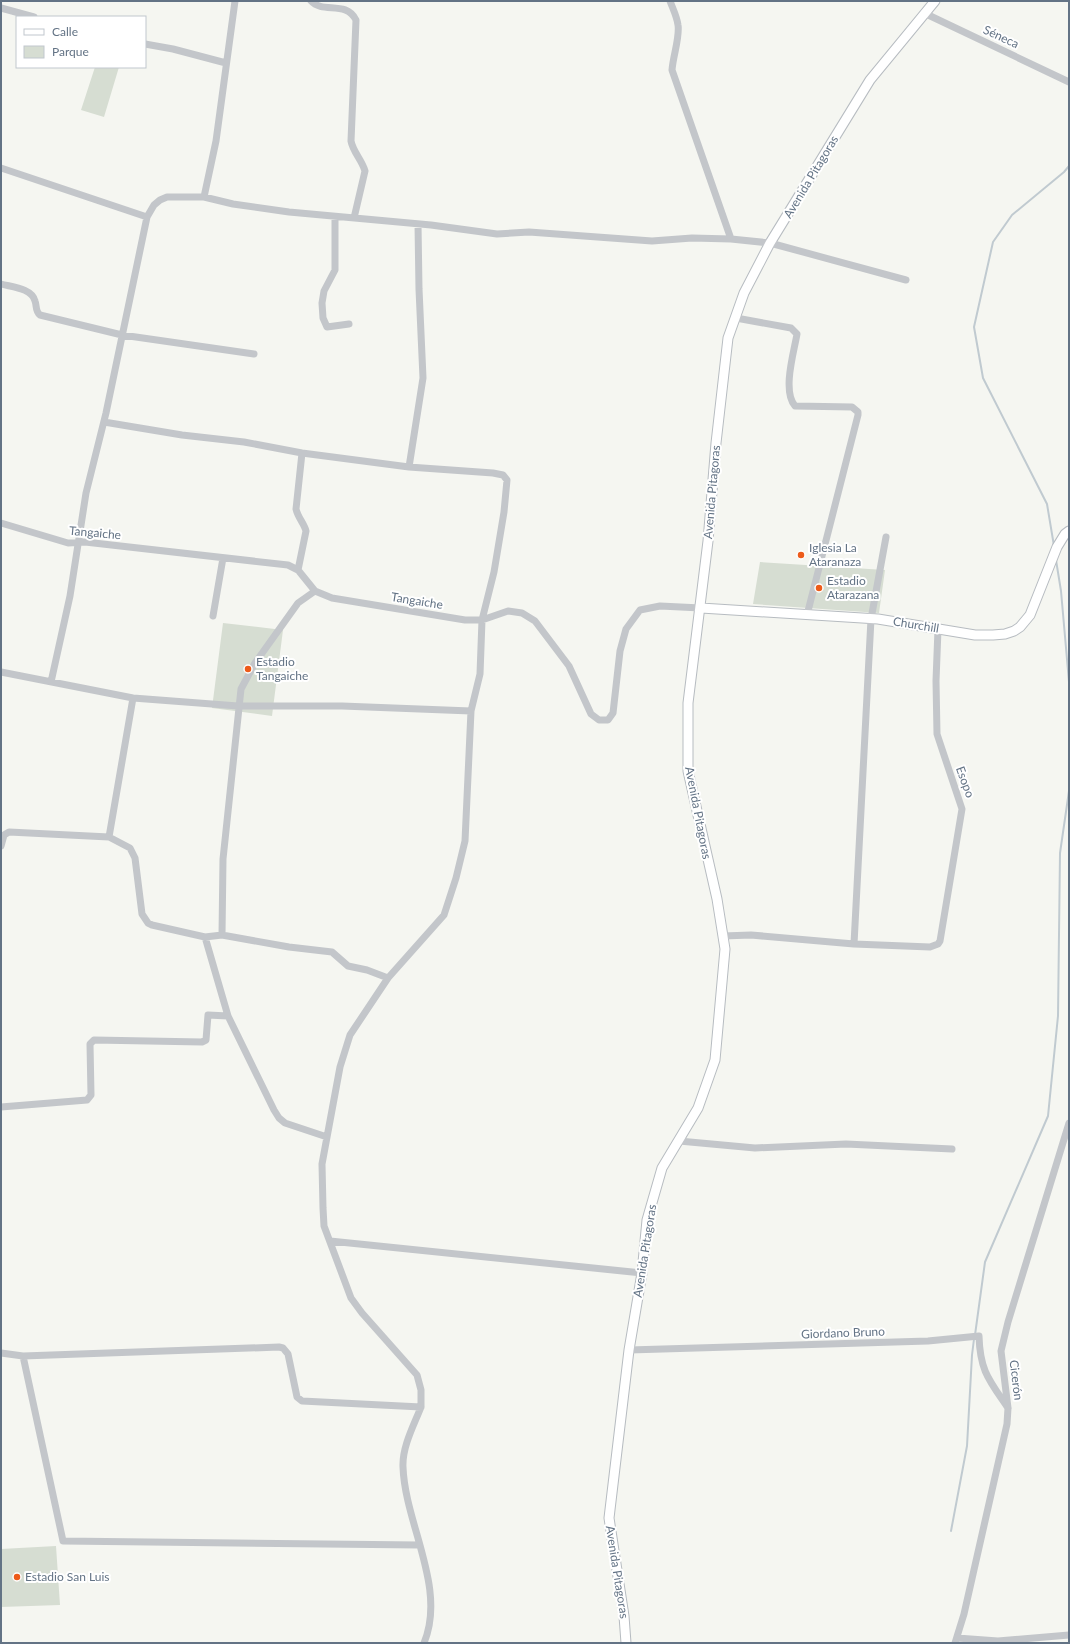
<svg xmlns="http://www.w3.org/2000/svg" width="1070" height="1644" font-family="Lato,sans-serif">
<style>
.green{fill:#d6ddd2}
.lines{fill:none;stroke-linecap:round;stroke-linejoin:round}
.stream{stroke:#c0cad0;stroke-width:2}
.secondary-casing{stroke:#b7bcc1;stroke-width:11}
.minor{stroke:#c3c6ca;stroke-width:7}
.secondary{stroke:#fff;stroke-width:9}
.poi-dot{fill:#ed5b1a;stroke:#fff;stroke-width:1.5}
.labels{text-anchor:middle;stroke-width:4;stroke-linejoin:round;paint-order:stroke}
.street-label{font-size:12px;fill:#637385;stroke:#fff}
.poi-label{font-size:12px;fill:#637385;stroke:#fff;text-anchor:start}
</style>
<rect width="100%" height="100%" fill="#f5f6f1"/>
<!-- green -->
<path class="green" d="M95,67H119L104,117L81,110Z
M760,562L885,570L879,613L753,604Z
M223,623L283,630L272,716L212,708Z
M56,1546L60,1605L1,1607V1549Z"/>
<g class="lines">
<!-- stream -->
<path class="stream" d="M1054,546L1047,504L983,378L974,327L993,242L1012,215L1064,172L1069,166
M1056,560L1061,591L1069,682
M975,1335L985,1262L1048,1116L1058,1016L1060,853L1069,791
M951,1531L967,1446L972,1355L974,1339"/>
<!-- secondary casing -->
<g class="secondary-casing">
<path id="secondary" d="M701,608L878,619L975,635H993L1005,634L1014,631L1020,627L1030,615L1057,547L1065,534L1069,531
M626,1643L624,1616L609,1518L629,1350L642,1273L647,1220L662,1168L698,1108L715,1060L725,949L717,899L688,771V703L708,541L716,443L728,338L744,293L770,243L870,80L935,1"/>
</g>
<!-- minor -->
<path class="minor" d="M311,1C323,14 346,0 356,20L351,141C353,152 362,160 365,171L354,218
M670,1C673,9 677,17 678,25C680,37 673,56 672,70L731,239
M1,8L34,17
M924,13L1069,82
M145,44L173,49L226,63
M1,168L147,217
M204,197L216,141L235,1
M335,217V270L324,291L322,303L323,318L327,327L349,324
M1,284C11,287 32,288 35,301C37,306 35,311 40,315L122,335L254,354
M736,318L791,328L797,334C794,352 782,391 795,406L852,407L858,412V415L807,615
M409,467L423,378L419,289L418,224
M1,523L68,543L85,542L288,565L298,570L315,591L332,598L465,620H482L508,611L522,613L535,621L569,666L591,714L599,720H608L613,713L620,651L626,629L640,610L660,606L701,608
M298,570L306,531C304,523 298,518 296,509L302,453
M213,616L223,558
M1,672L133,698L238,706H342L471,711
M51,682L70,596L86,493L106,413L147,217L154,205L160,200L167,197H204L233,204L289,212L431,225L497,234L529,232L652,241L692,238L731,239L770,243L906,280
M109,837L133,698
M1,846L4,835L9,832L109,837L130,848L135,858L142,914L148,923L152,925L205,937L228,1016L274,1110L279,1118L285,1123L327,1137
M222,935L289,947L332,952L348,966L367,970L388,978
M723,936L751,935L854,944L930,947L938,944L940,941L962,809L937,734L936,681L938,629
M205,937L222,935L223,859L241,689L255,663L298,603L315,591
M854,944L871,619L886,537
M1,1107L87,1100L91,1095L90,1044L94,1040L202,1042L206,1040L208,1015L228,1016
M679,1141L755,1148L846,1144L952,1149
M330,1241L642,1273
M629,1350L928,1341L979,1336C980,1371 989,1380 1008,1408
M1,1353L23,1356L279,1347L283,1348L288,1354L297,1397L302,1401L421,1407V1390L417,1375L362,1313L351,1298L324,1226L323,1208L322,1164L340,1067L350,1035L388,978L444,915L456,878L465,841L471,711L480,674L482,620L494,572L504,512L507,480L503,475L493,473L409,467L302,453L244,442L182,435L104,422
M23,1356L63,1541L419,1545
M421,1407C414,1425 402,1447 403,1467C405,1524 447,1588 424,1643
M957,1638L998,1641L1069,1635
M955,1643L964,1614L1007,1424L1008,1408L1001,1351L1008,1322L1069,1123"/>
<!-- secondary -->
<use href="#secondary" class="secondary"/>
</g>
<!-- markers -->
<g class="poi-dot">
<circle cx="801" cy="555" r="4"/>
<circle cx="819" cy="588" r="4"/>
<circle cx="248" cy="669" r="4"/>
<circle cx="17" cy="1577" r="4"/>
</g>
<g class="labels">
<!-- street labels -->
<g class="street-label">
<text transform="translate(1001 37) rotate(25)" y="4">Séneca</text>
<text transform="translate(811 177) rotate(-59)" y="4">Avenida Pitagoras</text>
<text transform="translate(712 492) rotate(-85)" y="4">Avenida Pitagoras</text>
<text transform="translate(95 533) rotate(5)" y="4">Tangaiche</text>
<text transform="translate(417 601) rotate(9)" y="4">Tangaiche</text>
<text transform="translate(916 625) rotate(9)" y="4">Churchill</text>
<text transform="translate(965 782) rotate(70)" y="4">Esopo</text>
<text transform="translate(698 813) rotate(79)" y="4">Avenida Pitagoras</text>
<text transform="translate(645 1251) rotate(-81)" y="4">Avenida Pitagoras</text>
<text transform="translate(843 1333) rotate(-2)" y="4">Giordano Bruno</text>
<text transform="translate(1016 1380) rotate(83)" y="4">Cicerón</text>
<text transform="translate(617 1572) rotate(81)" y="4">Avenida Pitagoras</text>
</g>
<!-- poi labels -->
<g class="poi-label">
<text x="809" y="552">Iglesia La<tspan x="809" dy="14">Ataranaza</tspan></text>
<text x="827" y="585">Estadio<tspan x="827" dy="14">Atarazana</tspan></text>
<text x="256" y="666">Estadio<tspan x="256" dy="14">Tangaiche</tspan></text>
<text x="25" y="1581">Estadio San Luis</text>
</g>
</g>
<!-- border -->
<rect width="1070" height="1644" fill="none" stroke="#637385" stroke-width="4"/>
<!-- legend -->
<rect x="16" y="16" width="130" height="52" fill="#ffffff" stroke="#c1c7ce"/>
<rect x="24" y="29" width="20" height="6" fill="#ffffff" stroke="#c1c7ce"/>
<text x="52" y="36" font-size="12" fill="#637385">Calle</text>
<rect x="24" y="46" width="20" height="12" fill="#d6ddd2" stroke="#c1c7ce"/>
<text x="52" y="56" font-size="12" fill="#637385">Parque</text>
</svg>
